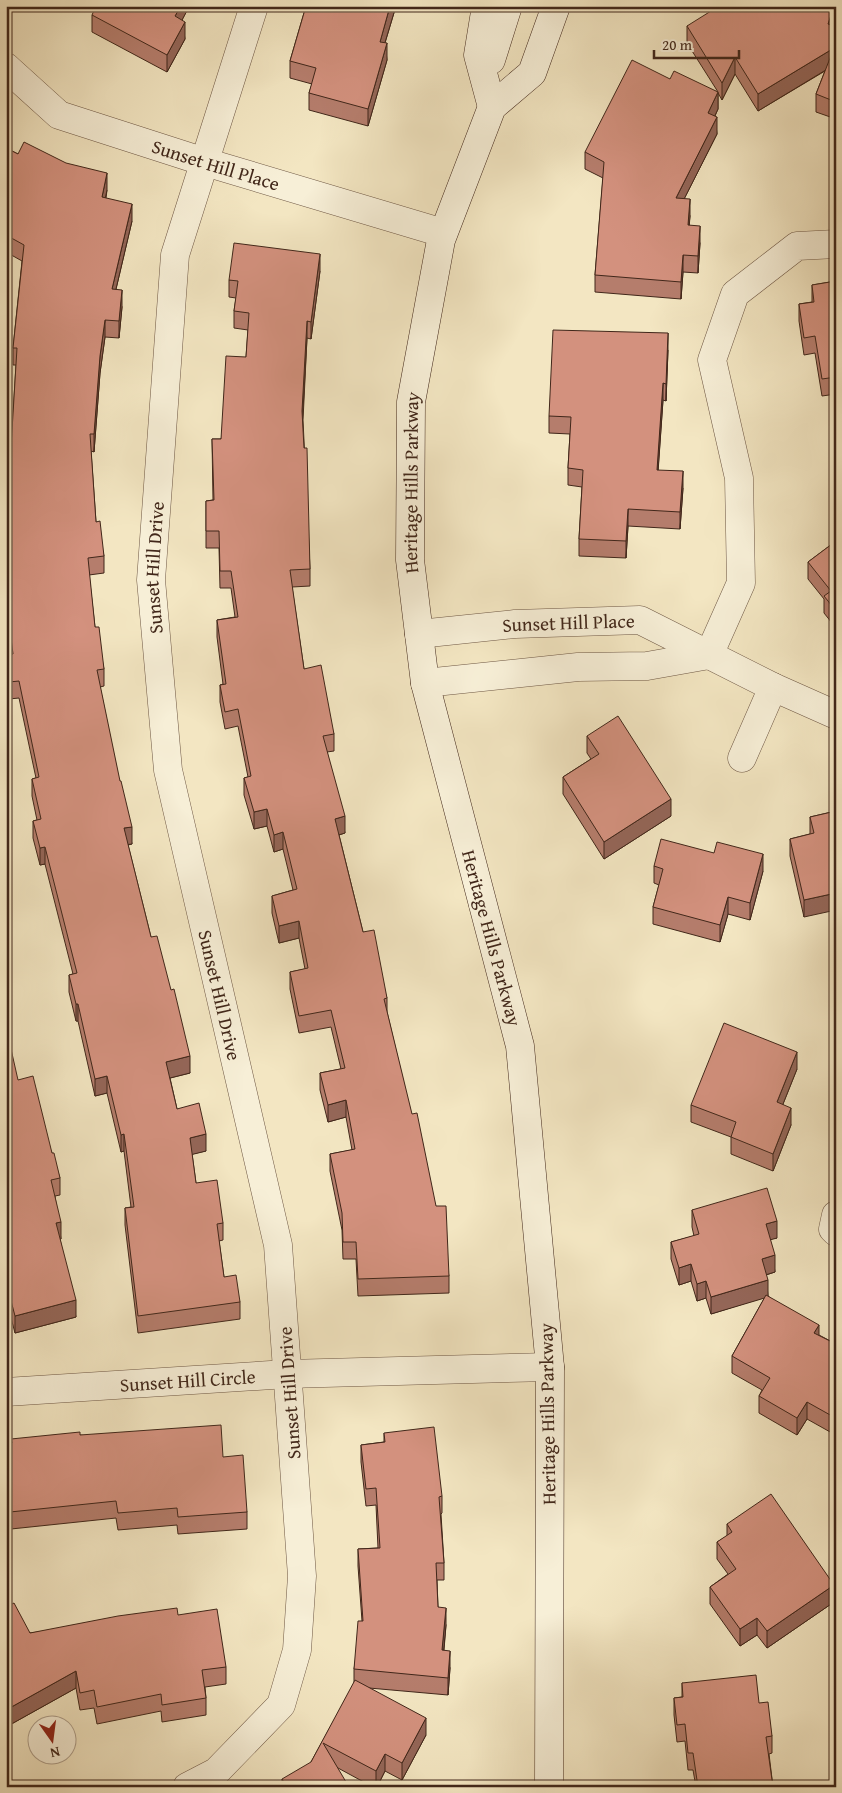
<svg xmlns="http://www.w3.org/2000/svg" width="842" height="1793" font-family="'Gentium Book Plus',serif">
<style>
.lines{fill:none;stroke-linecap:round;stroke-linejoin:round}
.street-casing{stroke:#6e5744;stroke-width:29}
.secondary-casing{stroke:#41271a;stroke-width:29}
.street{stroke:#f7efd7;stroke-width:28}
.secondary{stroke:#f7efd7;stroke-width:28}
.wall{fill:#b57d6c;stroke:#41271a}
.shaded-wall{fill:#946658;stroke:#41271a}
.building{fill:#d3917e;stroke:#41271a}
.labels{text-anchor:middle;stroke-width:4.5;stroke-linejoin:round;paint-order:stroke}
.street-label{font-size:19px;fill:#41271a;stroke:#f7efd7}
</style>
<rect width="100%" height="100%" fill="#f3e6c2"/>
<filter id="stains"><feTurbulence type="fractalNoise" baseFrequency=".004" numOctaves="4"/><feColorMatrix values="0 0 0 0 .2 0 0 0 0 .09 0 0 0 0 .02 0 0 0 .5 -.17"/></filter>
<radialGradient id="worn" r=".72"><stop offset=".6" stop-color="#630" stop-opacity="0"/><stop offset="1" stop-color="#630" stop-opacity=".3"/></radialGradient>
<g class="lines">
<!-- street casing -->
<g class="street-casing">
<g id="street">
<path id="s1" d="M6,67L59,115L205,162L443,233"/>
<path id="s2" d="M419,634L515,624L640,620L773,687L836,715"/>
<path d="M709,655L741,583L739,478L712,360L735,294L797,246L836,244"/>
<path d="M425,683L578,667L647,666L709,655"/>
<path d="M742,758L773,687"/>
<path d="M836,1215L833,1229L836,1232"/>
<path id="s3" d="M6,1392L287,1374L550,1367"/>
<path id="s4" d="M187,1787L216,1772L281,1705L297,1650L302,1576L278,1245L168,770L151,580L175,255L254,6"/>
</g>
</g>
<!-- secondary casing -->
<g class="secondary-casing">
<g id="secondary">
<path d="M486,6L478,55L492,107"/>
<path d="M491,60L508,6"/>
<path id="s5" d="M549,1787L550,1367L520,1046L425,683L410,560L411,402L441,240L492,107L532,73L556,6"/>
</g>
</g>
<!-- street -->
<use href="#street" class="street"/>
<!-- secondary -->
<use href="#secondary" class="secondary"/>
</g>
<!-- wall -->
<path class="wall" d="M189,6L182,20L185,39L167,72L92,32V15Z
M306,6H396L385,43L387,60L368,126L309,110V93L312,84L290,78V61Z
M835,6V20L833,26L836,27V119L816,112V94L825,71L758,111L735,74L722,100L718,93V109L715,116L717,134L684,199L690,216L689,225L700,243L698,273L683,272L681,299L595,292V275L603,178L585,169V152L670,79L718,92L687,43V26Z
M6,148L18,154L107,190L106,198L132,221L116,289L122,307L119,338L105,337L100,373L94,452L91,451L96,522L104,556V573L89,575L95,627L104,669V686L100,687L132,844L128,845L151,937L190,1073L170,1078L177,1109L206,1151L192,1154L196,1183L223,1223V1240L219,1241L224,1277L240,1302V1319L138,1333L125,1225V1208L131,1207L124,1151L121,1152L107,1093L95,1096L78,1021H76L69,992V975L73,974L45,864L40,865L33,838V821L37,820L32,796V779L36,778L19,698L9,699L6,676V655L11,654L6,616V487H8L6,469V448L11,447L16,365H13V348L22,261L6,252Z
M320,271L311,339L307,338L303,420L310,569V586L292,587L304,669L334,734V751L327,752L345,833L339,835L363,932L387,998V1012L449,1276V1293L358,1296L356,1259H343L342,1230L330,1171V1154L352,1150L346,1117L328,1122L320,1090V1073L341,1069L331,1027L299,1033L290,989V972L305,969L299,938L279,943L272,913V896L293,890L283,849L274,852L267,826L254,829L244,795V778L248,777L238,726L225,729L220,702V685L223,684L217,637V620L235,617L231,588H220L219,548H206V501L213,500L212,439H221L246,357L248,330L234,328V311L236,298L229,297V280Z
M836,281V394L822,396L815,353L804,355L799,321V304L812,302V285Z
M668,350L666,401L663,400L658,470L683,488L680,529L628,526L626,558L579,556V539L582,487L568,485V468L570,434L549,433V416Z
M836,541V628L824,613V599L808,579V562Z
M587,736L671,816L604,859L563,794V777L591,759L587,753Z
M836,811L804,917L790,856V839L810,834V817Z
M654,866L763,871L750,920L728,914L720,942L653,924V907L659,885L654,883Z
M797,1069L783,1104L791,1125L773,1171L731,1154V1137L691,1122V1105Z
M18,1080L52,1153L60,1178V1195L55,1196L61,1239H60L76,1317L15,1333L9,1310H6Z
M692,1210L777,1238L770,1239L775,1272L766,1275L768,1296L819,1335L836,1344V1427L832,1433L807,1419L797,1435L759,1413V1396L762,1390L732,1373V1356L765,1297L711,1314L706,1298L697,1301L691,1281L679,1285L671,1259V1242L694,1236L692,1227Z
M384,1433L442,1496V1513L441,1514L444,1563V1580H437L438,1607L446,1625L444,1650L450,1668L448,1695L369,1688L426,1735L402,1780L385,1771L377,1787H373L338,1768L311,1762L354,1684V1669L362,1621L358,1566V1549L378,1548L376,1505L366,1506L361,1462V1445L384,1442Z
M80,1435L223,1457L247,1512V1529L178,1534L177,1525L118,1530L116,1518L11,1529V1542H6V1443Z
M727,1524L834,1602L767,1648L757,1635L740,1646L710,1604V1587L728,1574L717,1559V1542L727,1536Z
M6,1607L30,1633L178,1615L226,1667V1684L205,1687L206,1698V1715L162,1722L161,1711L97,1724L94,1708L80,1710L76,1688L6,1727Z
M682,1683L759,1703L772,1736V1753L769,1754L773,1787H696L693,1770H688L685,1741L677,1742L674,1715V1698L682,1697Z
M282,1779L287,1787H282Z"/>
<!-- shaded-wall -->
<path class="shaded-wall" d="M181,6H189V7L175,33V16Z
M390,6H396L380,59V42Z
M834,6H835V20L828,41V24Z
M185,22V39L167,72V55Z
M387,43V60L368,126V109Z
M834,48V65L758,111V94Z
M735,57V74L722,100V83Z
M718,92V109L708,130V113Z
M717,117V134L676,215V198Z
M107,173V190L102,214V197Z
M690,199V216L688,242V225Z
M132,204V221L112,306V289Z
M700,226V243L698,273V256Z
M320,254V271L311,339V322Z
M683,255V272L681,299V282Z
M122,290V307L119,338V321Z
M105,320V337L100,373L94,452V434L100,356Z
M307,321V338L302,428V411Z
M668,333V350L666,401V384Z
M663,383V400L657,487V470Z
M683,471V488L680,529V512Z
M628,509V526L626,558V541Z
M671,799V816L604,859V842Z
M267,809V826L254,829V812Z
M345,816V833L335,836V819Z
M132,827V844L124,845V828Z
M283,832V849L274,852V835Z
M45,847V864L40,865V848Z
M763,854V871L750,920V903Z
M836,893V910L804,917V900Z
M728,897V914L720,942V925Z
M299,921V938L279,943V926Z
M76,1004H78V1021H76Z
M797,1052V1069L777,1119V1102Z
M190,1056V1073L166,1079V1062Z
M107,1076V1093L95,1096V1079Z
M346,1100V1117L328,1122V1105Z
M791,1108V1125L773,1171V1154Z
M124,1134V1151L121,1152V1135Z
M206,1134V1151L190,1155V1138Z
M777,1221V1238L766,1241V1224Z
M61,1222V1239L56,1240V1223Z
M775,1255V1272L762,1276V1259Z
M691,1264V1281L679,1285V1268Z
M768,1280V1297L711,1314V1297Z
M706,1281V1298L697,1301V1284Z
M6,1293H9V1310H6Z
M76,1300V1317L15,1333V1316Z
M819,1325V1342L814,1333Z
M807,1402V1419L797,1435V1418Z
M836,1410V1427L832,1433V1416Z
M834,1585V1602L767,1648V1631Z
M446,1608V1625L442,1667V1650Z
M757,1618V1635L740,1646V1629Z
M450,1651V1668L448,1695V1678Z
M76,1671V1688L6,1727V1710Z
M426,1718V1735L402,1780V1763Z
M385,1754V1771L377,1787H376V1771Z"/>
<!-- building -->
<path class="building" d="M96,6H181L175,16L185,22L167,55L92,15Z
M306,6H390L380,42L387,43L368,109L309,93L316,68L290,61Z
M719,6H834L828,24L836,27V102L816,94L834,48L758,94L735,57L722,83L687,26Z
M632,60L670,79L674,71L718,92L708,113L717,117L676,198L690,199L688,225L700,226L698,256L683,255L681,282L595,275L604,162L585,152Z
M24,142L66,163L107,173L102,197L132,204L112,289L122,290L119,321L105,320L100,356L94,434H90L96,522L100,521L104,556L88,558L95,627H99L104,669L97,670L120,781H121L132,827L124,828L151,937L157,936L171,990L174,989L190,1056L166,1062L177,1109L199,1103L206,1134L190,1138L196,1183L217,1180L223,1223L217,1224L224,1277L236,1275L240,1302L138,1316L125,1208L134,1207L124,1134L121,1135L107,1076L95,1079L78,1004H76L69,975L77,973L45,847L40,848L33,821L41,819L32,779L39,777L19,681L9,682L6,659V655L13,654L6,599V487H9L6,448L11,447L17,348H13L24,245L6,235V148L18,154Z
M234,243L320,254L311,322L307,321L302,411L304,448H307L310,569L290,570L304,669L321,665L334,734L323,736L345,816L335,819L363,932L374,930L387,998L384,999L412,1114L417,1113L436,1206H446L449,1276L358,1279L356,1242H343L342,1213L330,1154L355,1149L346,1100L328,1105L320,1073L345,1068L331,1010L299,1016L290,972L308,968L299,921L279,926L272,896L297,889L283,832L274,835L267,809L254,812L244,778L251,776L238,709L225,712L220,685L226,684L217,620L238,617L231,571H220L219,531H206V501L214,500L212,439H221L226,356L246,357L249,313L234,311L238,281L229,280Z
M836,281V377L822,379L815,336L804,338L799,304L814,302L812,285Z
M553,330L668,333L666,384L663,383L657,470L683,471L680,512L628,509L626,541L579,539L583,470L568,468L571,417L549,416Z
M836,541V611L824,596L831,591L808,562Z
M618,716L671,799L604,842L563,777L599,754L587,736Z
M836,811V893L804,900L790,839L814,833L810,817Z
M661,839L714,853L717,842L763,854L750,903L728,897L720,925L653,907L663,869L654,866Z
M724,1023L797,1052L777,1102L791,1108L773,1154L731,1137L736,1122L691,1105Z
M6,1027L18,1080L33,1076L52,1153H54L60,1178L51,1180L61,1222L56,1223L76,1300L15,1316L9,1293H6Z
M767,1188L777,1221L766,1224L775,1255L762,1259L768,1280L711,1297L706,1281L697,1284L691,1264L679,1268L671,1242L699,1234L692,1210Z
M766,1295L819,1325L814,1333L836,1344V1410L832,1416L807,1402L797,1418L759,1396L770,1378L732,1356Z
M221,1425L223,1457L243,1455L247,1512L178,1517L177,1508L118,1513L116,1501L10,1512L11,1525H6V1443H12L11,1439L80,1432V1435Z
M434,1427L442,1496L439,1497L444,1563H436L438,1607L446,1608L442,1650L450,1651L448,1678L354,1669L358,1621H363L358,1549L380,1548L376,1488L366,1489L361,1445L385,1442L384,1433Z
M771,1494L834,1585L767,1631L757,1618L740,1629L710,1587L736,1569L717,1542L732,1532L727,1524Z
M14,1603L30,1633L118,1616L177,1608L178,1615L217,1609L226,1667L202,1670L206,1698L162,1705L161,1694L97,1707L94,1690L80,1693L76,1671L6,1710V1607Z
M756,1675L759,1703L768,1702L772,1736L766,1737L773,1787H698L693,1753H688L685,1724L677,1725L674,1698L683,1697L682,1683Z
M355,1680L426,1718L402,1763L385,1754L376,1771L323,1743L349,1787H287L282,1779L311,1762Z"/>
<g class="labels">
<!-- street labels -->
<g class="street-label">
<text dy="7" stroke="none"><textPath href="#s1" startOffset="236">Sunset Hill Place</textPath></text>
<text dy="7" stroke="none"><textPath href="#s5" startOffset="1319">Heritage Hills Parkway</textPath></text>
<text dy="7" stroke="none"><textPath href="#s4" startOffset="1280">Sunset Hill Drive</textPath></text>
<text dy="7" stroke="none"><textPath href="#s2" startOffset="150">Sunset Hill Place</textPath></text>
<text transform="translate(492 938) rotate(75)" y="7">Heritage Hills Parkway</text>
<text transform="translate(220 995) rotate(77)" y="7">Sunset Hill Drive</text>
<text dy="7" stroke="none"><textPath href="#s3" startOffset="182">Sunset Hill Circle</textPath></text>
<text transform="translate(289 1393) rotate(-94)" y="7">Sunset Hill Drive</text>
<text transform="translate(547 1414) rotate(-91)" y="7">Heritage Hills Parkway</text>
</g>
</g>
<!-- margin -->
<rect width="842" height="1793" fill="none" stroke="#f3e6c2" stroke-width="25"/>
<rect x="8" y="8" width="827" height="1778" fill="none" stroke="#41271a" stroke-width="2.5"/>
<rect x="12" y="12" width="817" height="1768" fill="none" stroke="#41271a"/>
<!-- north arrow -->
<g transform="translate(52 1740) rotate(166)"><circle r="24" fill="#f7efd7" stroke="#ae9f8b"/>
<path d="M0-4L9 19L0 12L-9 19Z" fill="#8f2418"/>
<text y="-8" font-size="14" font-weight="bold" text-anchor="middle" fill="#41271a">N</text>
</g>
<!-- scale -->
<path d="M654 50v8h85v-8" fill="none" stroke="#41271a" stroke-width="2.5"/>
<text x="662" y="50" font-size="15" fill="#41271a" stroke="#f7efd7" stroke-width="4" paint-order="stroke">20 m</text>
<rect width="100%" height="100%" filter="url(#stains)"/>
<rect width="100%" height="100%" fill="url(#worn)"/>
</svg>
